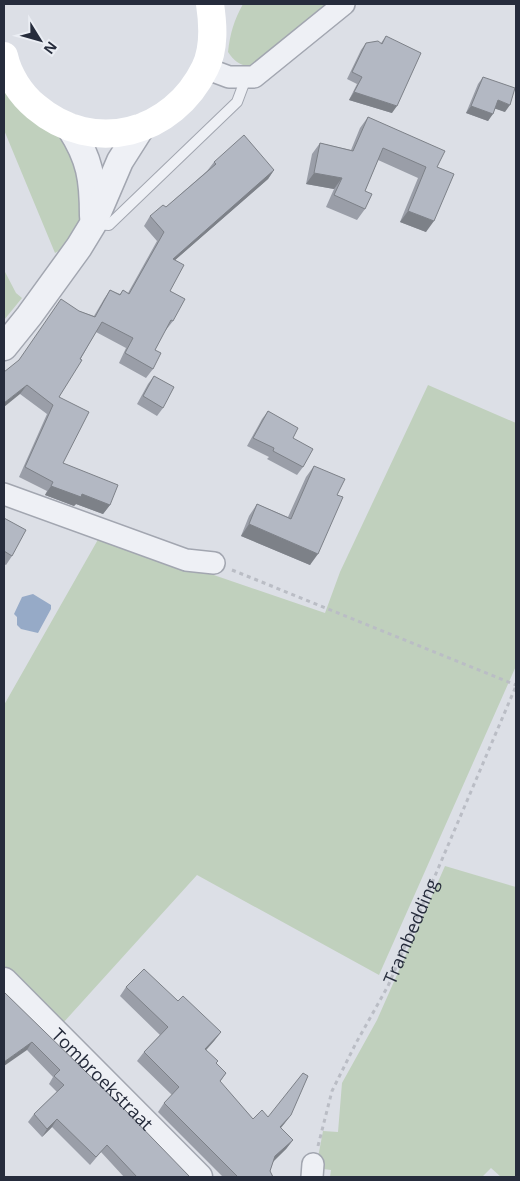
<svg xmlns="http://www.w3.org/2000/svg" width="520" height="1181" font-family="'Open Sans',sans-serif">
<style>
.green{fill:#c0d0bd}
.water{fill:#96aac7}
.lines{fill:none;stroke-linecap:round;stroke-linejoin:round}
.service-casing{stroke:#a2a6b0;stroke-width:12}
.minor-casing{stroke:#a2a6b0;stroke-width:24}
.tertiary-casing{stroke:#a2a6b0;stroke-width:29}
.path{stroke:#babdc5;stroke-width:3;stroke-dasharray:4 4;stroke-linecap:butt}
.service{stroke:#eef0f5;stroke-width:10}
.minor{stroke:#eef0f5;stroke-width:21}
.tertiary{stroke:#eef0f5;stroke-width:26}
.secondary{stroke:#fff;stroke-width:28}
.wall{fill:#9a9ea8}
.shaded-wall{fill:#7d8188}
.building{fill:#b3b8c3;stroke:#7d8188}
.labels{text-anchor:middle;stroke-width:4.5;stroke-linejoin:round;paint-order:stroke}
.street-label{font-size:18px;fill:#262c3c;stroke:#ebeef4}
</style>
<rect width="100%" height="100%" fill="#dcdfe6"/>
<!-- green -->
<path class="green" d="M243,4H329L255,65C242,68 235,62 228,52C230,34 234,20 243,4Z
M4,87L66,140L84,177L80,223L62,249L55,253L4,130Z
M4,270L16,293L22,298L4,320Z
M428,385L516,423V666L379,975L197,875L63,1023L4,966V705L100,536L325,613L340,572Z
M445,866L516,887V1177H501L491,1168L482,1177H330L331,1170L316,1168L323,1131L338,1132L342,1083L377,1020Z"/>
<!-- water -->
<path class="water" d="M33,594L51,605V609L38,633L21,629L17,625V617L14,614L22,597Z"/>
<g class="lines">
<!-- service casing -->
<g class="service-casing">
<path id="service" d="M94,224L109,225L237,102L246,78"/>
</g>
<!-- minor casing -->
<g class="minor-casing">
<path id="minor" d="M205,68L229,77H254L344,4
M4,494L186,560L214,563
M312,1177L313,1164"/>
</g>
<!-- tertiary casing -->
<g class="tertiary-casing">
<g id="tertiary">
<path d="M70,128C90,159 93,179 93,216"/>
<path d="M4,347L29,316L79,247L93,224L120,161L141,128"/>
<path id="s2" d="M4,981L199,1177"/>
</g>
</g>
<!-- path -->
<g class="path">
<path d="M232,570L516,685"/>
<path id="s1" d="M318,1146L332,1091L356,1043L388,986L516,686"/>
</g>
<!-- service -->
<use href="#service" class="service"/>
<!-- minor -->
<use href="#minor" class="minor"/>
<!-- tertiary -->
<use href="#tertiary" class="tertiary"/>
<!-- secondary -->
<path class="secondary" d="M4,56C8,75 21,95 36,107C94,156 173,134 205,68C215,48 213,24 210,4"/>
</g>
<!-- wall -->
<path class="wall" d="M386,36L392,113L349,100L357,84L347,79L361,50L366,43H381Z
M483,77L505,112L495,108L488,121L466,113L478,84Z
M368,117L437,167L426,232L400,222L418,178L378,160L365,191V209L357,220L326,207L334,189L306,184L312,154L320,143L351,150L360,128Z
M214,162L274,170L268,179L175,260L170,291L173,321L166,330H165L155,350L153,369L146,378L119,363L126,348L96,332L59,397L63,463L110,505L103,514L76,504L74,506L45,495L47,491L19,477L47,414L20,394L19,361L79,311L94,316L104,299L110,290L120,294L123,290L128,293L157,241L144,226L150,216L166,207L207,171Z
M154,376L163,408L157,416L137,404L148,384Z
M268,411L293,438L303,467L297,475L267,459L269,457L247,446L262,419Z
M314,466L337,495L310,565L241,536L249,516L257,504L288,517L306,477Z
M4,518L12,556L6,565L4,564Z
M126,987L178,1001L221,1032L214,1041L206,1050L216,1063L226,1073L220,1082L253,1119L268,1117L291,1115L281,1128L293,1140L286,1149L273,1161L270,1171L273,1177H223L158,1112L164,1103L172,1095L137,1061L144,1052L160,1035L120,996Z
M4,992L190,1177H124L101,1152L90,1165L52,1127L42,1137L28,1122L34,1114L57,1092L49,1084L53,1077L27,1050Z"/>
<!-- shaded-wall -->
<path class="shaded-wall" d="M354,92L397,106L392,113L349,100Z
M498,100L510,105L505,112L493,108Z
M471,106L493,114L488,121L466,113Z
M274,170L268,179L166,268L173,259Z
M314,173L342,178L334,189L306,184Z
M408,211L434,221L426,232L400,222Z
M27,385L20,394L4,407V403Z
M51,486L82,494L110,505L103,514L76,504L74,506L45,495Z
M249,524L318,554L310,565L241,536Z
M221,1032L214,1041L199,1058L205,1049Z
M32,1042L27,1050L4,1066V1062Z
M291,1115L284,1124L273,1136L280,1127Z
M57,1119L52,1127L42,1137L47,1129Z
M293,1140L286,1149L269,1166L275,1156Z"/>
<!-- building -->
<path class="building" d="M386,36L421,53L397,106L354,92L362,77L352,72L366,43L378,41L382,44Z
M483,77L515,88L510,105L498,100L493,114L471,106Z
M368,117L445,151L437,167L454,174L434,221L408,211L426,167L383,148L365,191L372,194L365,209L334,195L342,178L314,173L320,143L353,151Z
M244,135L274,170L173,259L184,265L170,291L185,299L173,321L171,320L155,350L161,353L153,369L125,353L133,338L102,322L80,359L82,360L59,397L89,412L63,463L118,485L110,505L82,494L81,497L51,486L53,482L25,467L53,405L27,385L4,403V372L19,360L61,299L79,311L95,317L110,290L120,295L123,290L129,294L164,232L150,216L163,205L166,207L216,164L214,162Z
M154,376L174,387L163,408L143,396Z
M268,411L298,428L293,438L313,449L303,467L273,451L274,448L253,438Z
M314,466L345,479L337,495L343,497L318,554L249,524L257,504L291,519Z
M4,518L26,530L12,556L4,551Z
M144,969L178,1001L183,996L221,1032L205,1049L218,1061L216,1063L226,1073L220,1081L253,1119L262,1110L268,1117L303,1073L308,1076L291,1115L280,1127L293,1140L275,1156L270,1171L273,1177H238L164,1103L179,1087L144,1052L168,1027L126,987Z
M4,992L123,1108L190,1177H137L107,1145L96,1157L57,1119L47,1129L34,1114L64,1085L54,1076L60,1070L32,1042L4,1062Z"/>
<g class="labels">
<!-- street labels -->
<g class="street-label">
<text dy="6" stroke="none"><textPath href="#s1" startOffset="235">Trambedding</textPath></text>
<text dy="6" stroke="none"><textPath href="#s2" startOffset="139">Tombroekstraat</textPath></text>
</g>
</g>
<!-- border -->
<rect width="520" height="1181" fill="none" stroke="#262c3c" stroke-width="10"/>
<!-- north arrow -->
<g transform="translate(40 40) rotate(127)" stroke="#ebeef4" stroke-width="4" paint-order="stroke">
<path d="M0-4L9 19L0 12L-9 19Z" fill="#262c3c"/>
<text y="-8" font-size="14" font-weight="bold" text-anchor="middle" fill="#262c3c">N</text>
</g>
</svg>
